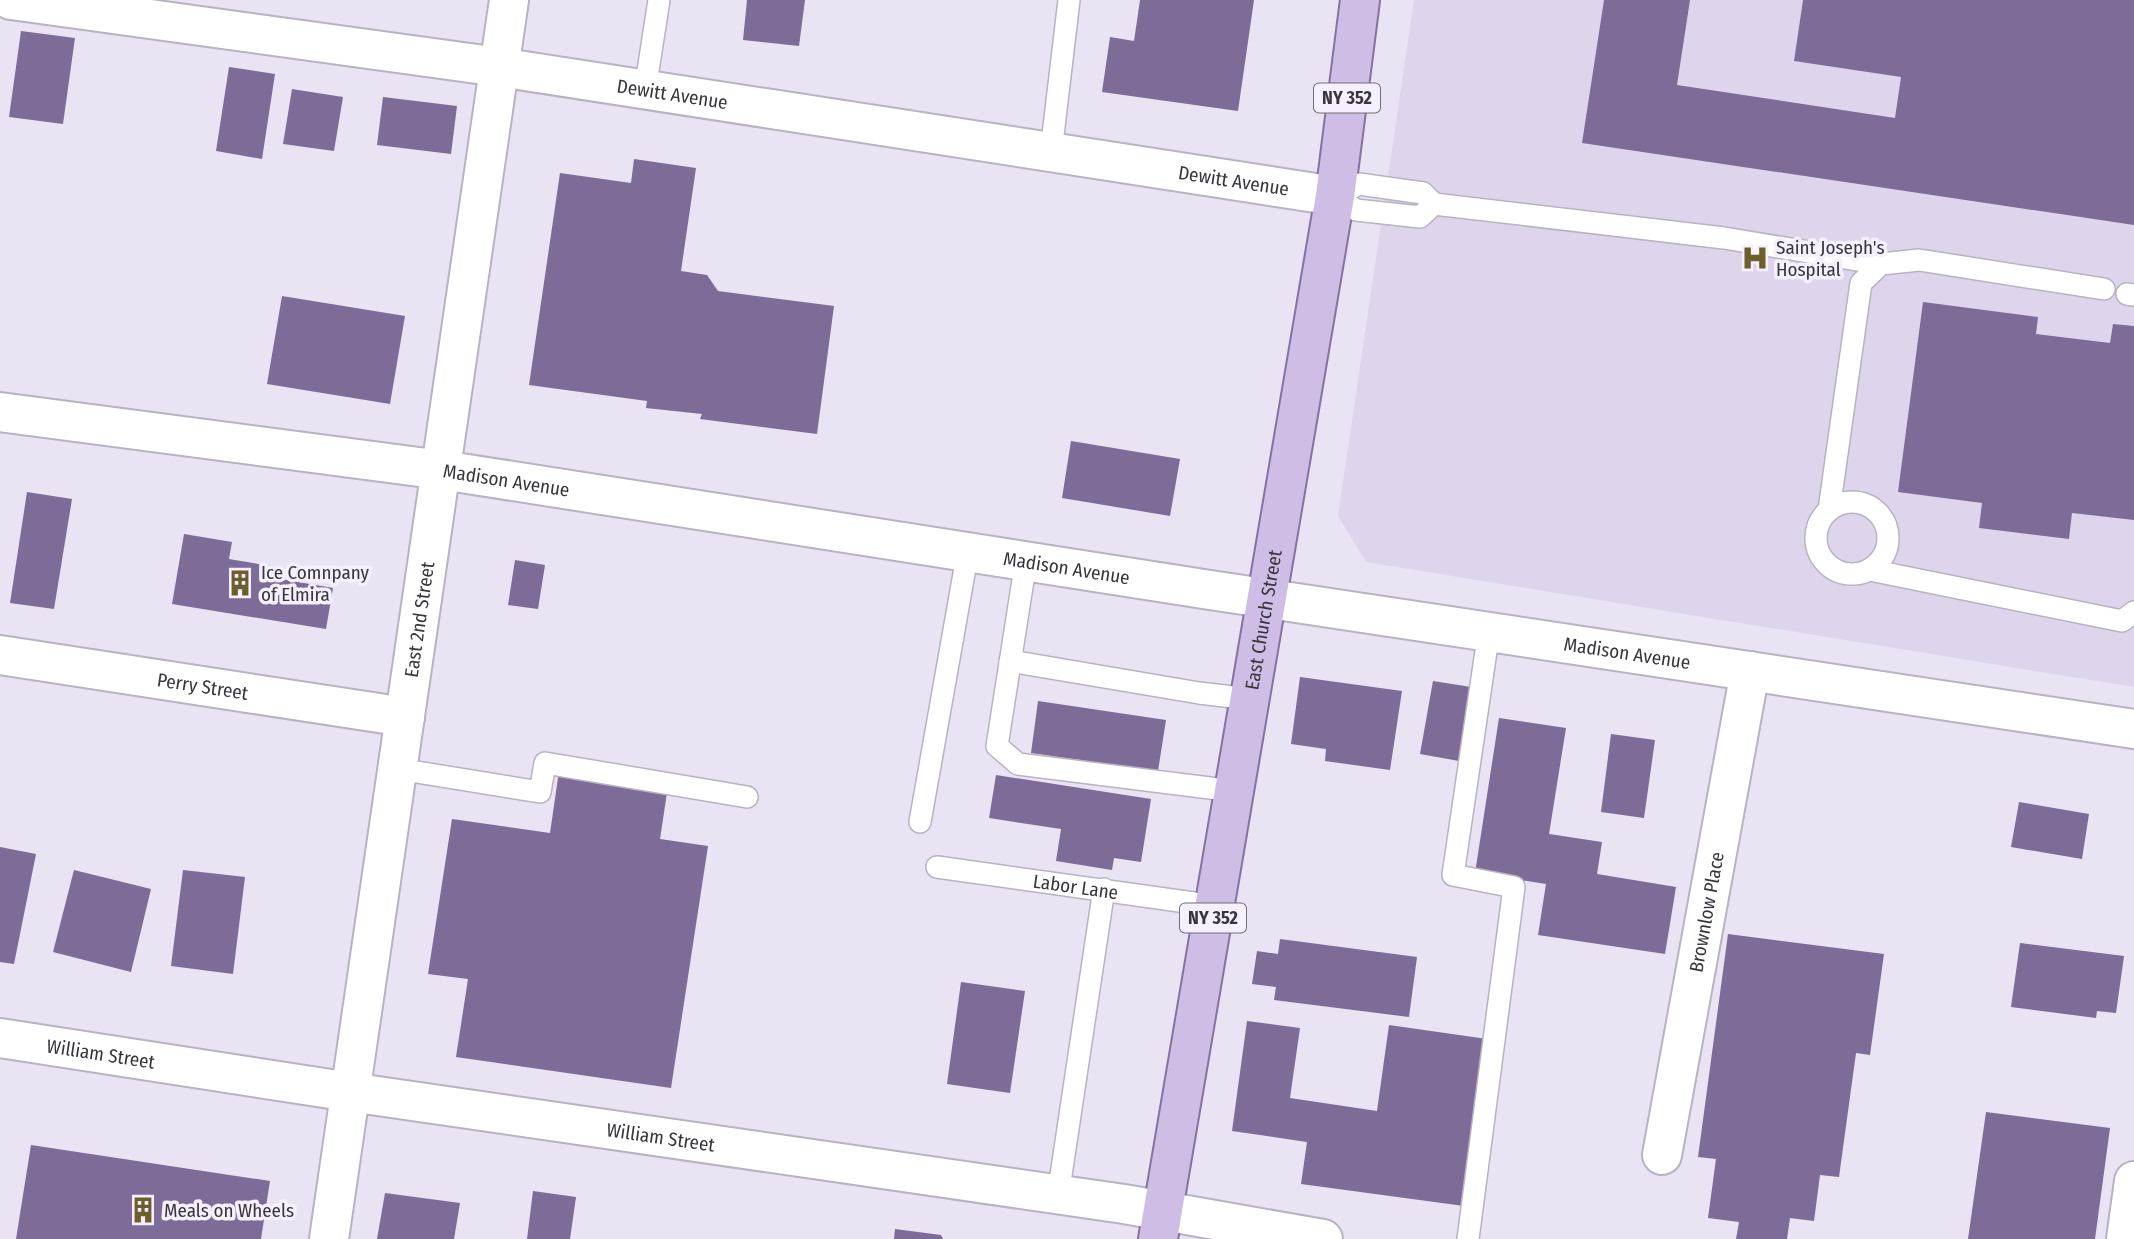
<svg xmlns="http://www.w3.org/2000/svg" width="2134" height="1239" font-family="'Fira Sans Condensed',sans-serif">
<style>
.built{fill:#ded5ec}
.building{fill:#7d6b98}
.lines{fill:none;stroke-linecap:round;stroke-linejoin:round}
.lane-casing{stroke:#b8b2c2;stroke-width:24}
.street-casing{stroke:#b8b2c2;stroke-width:42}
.secondary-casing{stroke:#b8b2c2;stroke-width:42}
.primary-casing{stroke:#8572a0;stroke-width:42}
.lane{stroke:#fff;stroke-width:21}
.street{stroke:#fff;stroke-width:38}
.secondary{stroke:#fff;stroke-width:38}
.primary{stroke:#cebee6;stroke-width:38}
.labels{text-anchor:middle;stroke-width:7;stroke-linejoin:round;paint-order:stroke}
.shield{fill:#f6f0fe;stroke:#716e76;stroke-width:2}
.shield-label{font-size:18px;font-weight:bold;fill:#38363c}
.street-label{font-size:19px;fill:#38363c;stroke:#f6f0fe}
.poi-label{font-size:19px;fill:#38363c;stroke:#f6f0fe;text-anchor:start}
</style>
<rect width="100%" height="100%" fill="#e9e3f3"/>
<!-- built -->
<path class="built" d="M1414,0H2134V687L1366,562L1338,516Z"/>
<!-- building -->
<path class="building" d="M747,0H805L799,46L743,40Z
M1140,0H1254L1238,111L1102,92L1110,37L1134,41Z
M1604,0H1690L1677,85L1895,118L1901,77L1794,61L1803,0H2134V225L1582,143Z
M21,31L75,38L63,124L9,117Z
M229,67L275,74L262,159L216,151Z
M292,89L343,97L334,151L283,144Z
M383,97L457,106L451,154L377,145Z
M634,159L696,168L681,271L707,275L718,291L834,306L817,434L700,419L702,414L646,408L647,401L529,385L560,173L631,183Z
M282,296L405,316L390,404L267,384Z
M1923,302L2038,317L2036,334L2110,343L2113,324L2134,326V520L2072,513L2069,539L1979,528L1982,503L1898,492Z
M1071,441L1180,459L1170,516L1062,498Z
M27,492L72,499L54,609L10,603Z
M184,534L232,542L229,559L276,567L275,578L333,588L326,629L172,604Z
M515,560L545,565L538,609L508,605Z
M1300,677L1402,691L1390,770L1325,761L1326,749L1291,744Z
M1433,681L1471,687L1459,761L1420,754Z
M1038,701L1166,720L1158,771L1031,753Z
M1499,718L1566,728L1549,834L1602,842L1597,874L1676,887L1665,954L1538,935L1546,884L1475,873Z
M1611,734L1655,740L1644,818L1601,812Z
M559,771L668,786L660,839L708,846L671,1088L456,1057L468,979L428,974L452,819L550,833Z
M996,775L1151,799L1141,862L1114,858L1112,870L1056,861L1061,829L989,818Z
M2019,802L2089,814L2082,859L2011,847Z
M0,847L36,854L14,964L0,962Z
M74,870L151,889L131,972L53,952Z
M183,870L245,877L233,974L171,966Z
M1728,934L1884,954L1870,1055L1856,1053L1839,1177L1820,1175L1814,1221L1790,1218L1787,1239H1736L1739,1222L1708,1218L1716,1159L1698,1157Z
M1280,939L1417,957L1409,1017L1274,1000L1276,987L1252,984L1257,951L1278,954Z
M2020,943L2124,956L2116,1013L2097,1011L2096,1018L2011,1007Z
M961,982L1025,991L1010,1093L947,1084Z
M1247,1021L1300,1028L1290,1098L1377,1111L1389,1025L1487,1039L1464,1206L1301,1184L1307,1142L1232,1131Z
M1986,1112L2110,1128L2095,1239H1968Z
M31,1145L270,1181L261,1239H16Z
M533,1191L576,1197L570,1239H527Z
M385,1193L460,1203L454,1239H377Z
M895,1229L941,1235L943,1239H894Z"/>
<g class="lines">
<!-- lane casing -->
<g class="lane-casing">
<g id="lane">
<path d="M645,90L659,0"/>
<path d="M1051,152L1069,0"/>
<path d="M1359,184L1423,193L1434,204L1420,217L1356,210L1335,196Z"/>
<path d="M1434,204L1724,238L1881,264"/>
<path d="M2127,294L2134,295"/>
<circle cx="1852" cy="538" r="36"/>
<path d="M1829,510L1861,283L1881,264L1919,260L2104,289"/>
<path d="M1026,561L997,746L1018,764L1234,791"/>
<path d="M1870,570L2122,621L2134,612"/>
<path d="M1010,661L1199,693L1250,699"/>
<path d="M398,769L540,792L545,763L747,797"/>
<path d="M920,822L968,551"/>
<path id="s1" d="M937,867L1215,906"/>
<path d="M1058,1195L1104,889"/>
<path d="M1468,1239L1514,887L1453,875L1489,631"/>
</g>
</g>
<!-- street casing -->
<g class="street-casing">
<g id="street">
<path id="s2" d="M11,0L499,67L1335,196"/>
<path id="s3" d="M0,655L405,717"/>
<path id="s4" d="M0,1038L350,1092L1124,1204L1323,1239"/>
<path id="s5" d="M1662,1155L1750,671"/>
<path id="s6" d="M329,1239L509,0"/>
<path d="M2126,1239L2134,1181"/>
</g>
</g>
<!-- secondary casing -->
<g class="secondary-casing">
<g id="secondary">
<path id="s7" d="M0,412L442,470L1210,590L2134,729"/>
</g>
</g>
<!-- primary casing -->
<g class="primary-casing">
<g id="primary">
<path id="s8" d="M1158,1239L1335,196L1360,0"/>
</g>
</g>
<!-- lane -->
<use href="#lane" class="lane"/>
<!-- street -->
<use href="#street" class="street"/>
<!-- secondary -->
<use href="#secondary" class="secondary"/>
<!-- primary -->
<use href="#primary" class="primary"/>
</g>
<!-- icons -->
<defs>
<g id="hospital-bare" transform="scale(2.1)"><path d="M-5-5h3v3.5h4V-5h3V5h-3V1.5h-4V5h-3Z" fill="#6e5e2b" stroke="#f6f0fe" stroke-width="2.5" paint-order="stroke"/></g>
<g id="building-bare" transform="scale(2.1)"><path d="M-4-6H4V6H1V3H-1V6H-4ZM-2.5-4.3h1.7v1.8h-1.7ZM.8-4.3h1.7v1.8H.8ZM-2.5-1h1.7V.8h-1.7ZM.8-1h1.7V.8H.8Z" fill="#6e5e2b" stroke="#f6f0fe" stroke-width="2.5" paint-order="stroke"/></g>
</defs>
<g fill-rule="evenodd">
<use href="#hospital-bare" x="1755" y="258"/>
<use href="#building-bare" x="240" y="583"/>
<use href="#building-bare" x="143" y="1210"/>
</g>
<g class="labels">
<!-- shield labels -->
<g class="shield">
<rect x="1314" y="83.5" width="66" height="29" rx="5"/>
<rect x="1180" y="903.5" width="66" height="29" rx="5"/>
</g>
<g class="shield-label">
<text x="1347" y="104">NY 352</text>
<text x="1213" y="924">NY 352</text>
</g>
<!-- street labels -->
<g class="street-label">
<text dy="7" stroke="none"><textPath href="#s2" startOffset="668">Dewitt Avenue</textPath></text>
<text dy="7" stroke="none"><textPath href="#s2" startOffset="1236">Dewitt Avenue</textPath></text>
<text dy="7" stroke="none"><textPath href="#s7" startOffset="511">Madison Avenue</textPath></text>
<text dy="7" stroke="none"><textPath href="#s7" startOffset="1078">Madison Avenue</textPath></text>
<text dy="7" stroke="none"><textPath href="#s6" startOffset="626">East 2nd Street</textPath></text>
<text dy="7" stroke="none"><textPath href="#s8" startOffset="628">East Church Street</textPath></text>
<text dy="7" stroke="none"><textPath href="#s7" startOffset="1645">Madison Avenue</textPath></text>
<text dy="7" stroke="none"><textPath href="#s3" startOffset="205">Perry Street</textPath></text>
<text dy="7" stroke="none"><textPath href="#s1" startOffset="140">Labor Lane</textPath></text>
<text dy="7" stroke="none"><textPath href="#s5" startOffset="247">Brownlow Place</textPath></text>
<text dy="7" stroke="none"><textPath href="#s4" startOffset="102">William Street</textPath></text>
<text dy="7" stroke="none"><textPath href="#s4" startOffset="668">William Street</textPath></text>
</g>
<!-- poi labels -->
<g class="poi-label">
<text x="1776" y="254">Saint Joseph's<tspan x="1776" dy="22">Hospital</tspan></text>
<text x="261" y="579">Ice Comnpany<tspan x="261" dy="22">of Elmira</tspan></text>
<text x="164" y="1217">Meals on Wheels</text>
</g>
</g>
</svg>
